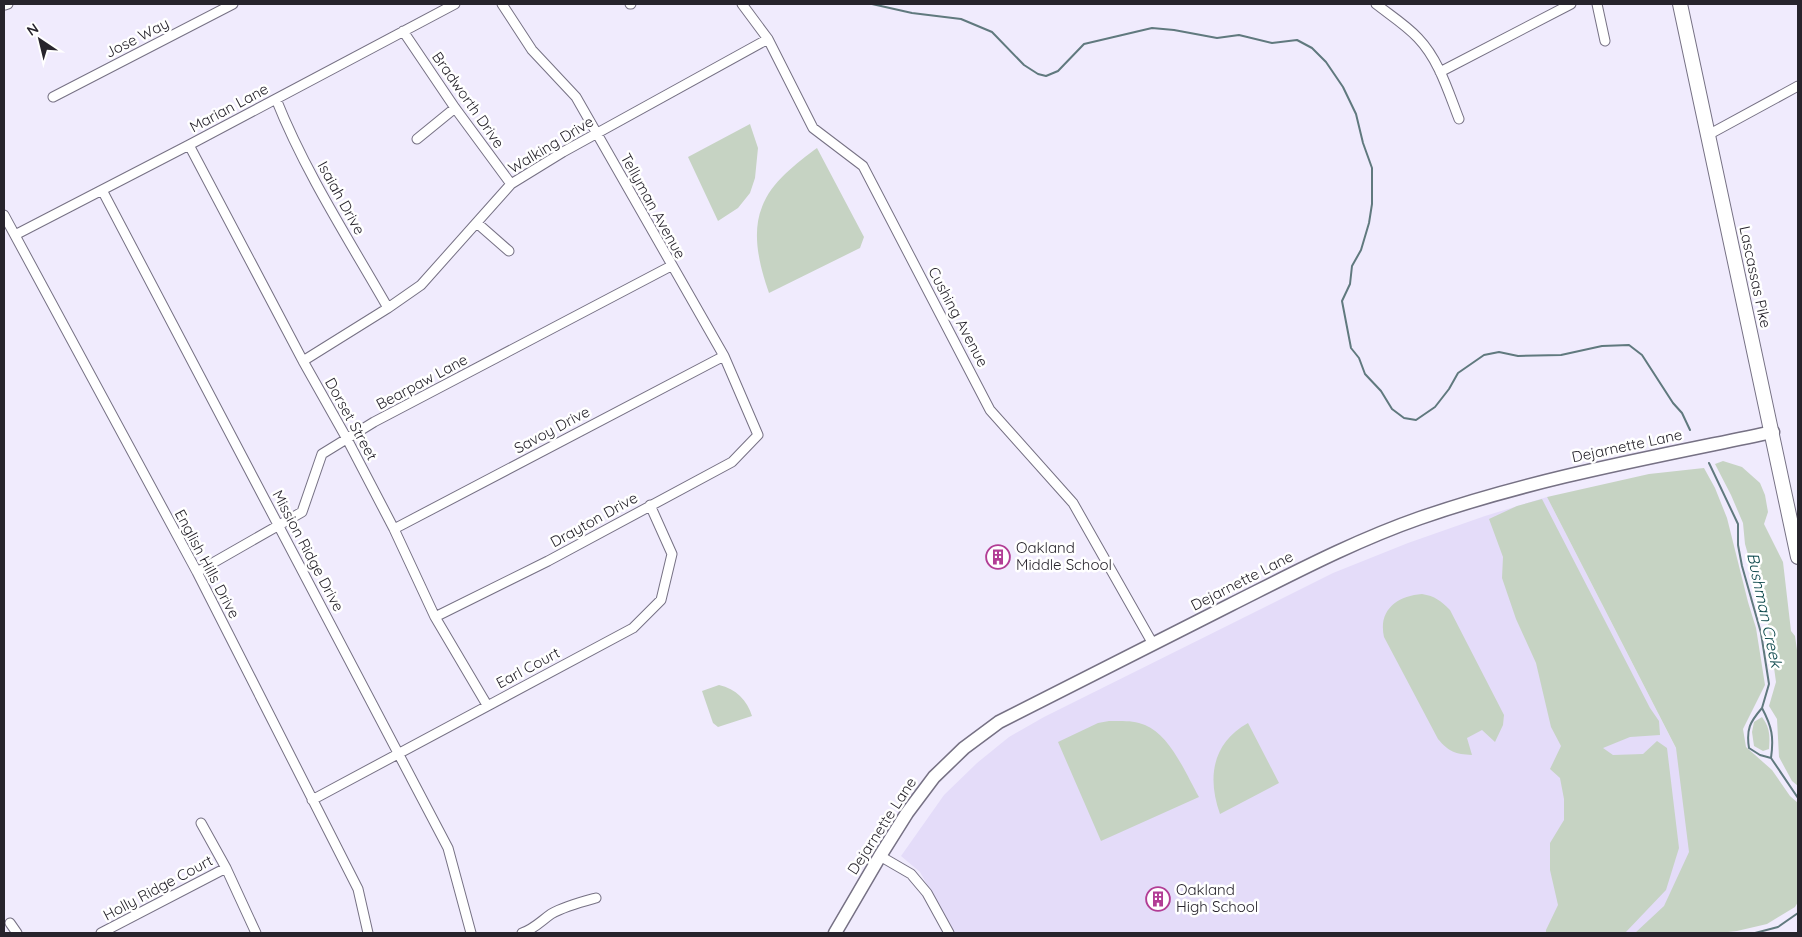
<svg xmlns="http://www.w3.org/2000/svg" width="1802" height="937" font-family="Quicksand,sans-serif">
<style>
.built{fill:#e4dcf9}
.green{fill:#c6d3c3}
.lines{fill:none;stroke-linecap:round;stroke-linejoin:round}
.stream{stroke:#60797e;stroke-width:2}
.street-casing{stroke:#767184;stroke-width:11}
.secondary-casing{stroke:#767184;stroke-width:15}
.primary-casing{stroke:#767184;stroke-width:16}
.street{stroke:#fff;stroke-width:9}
.secondary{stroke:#fff;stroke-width:12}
.primary{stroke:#fff;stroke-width:14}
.labels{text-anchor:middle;stroke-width:5;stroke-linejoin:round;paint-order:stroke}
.street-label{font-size:15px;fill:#27242c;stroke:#fff}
.poi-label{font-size:15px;fill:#27242c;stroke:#fff;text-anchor:start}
.water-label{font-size:16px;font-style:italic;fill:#0d484c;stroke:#fff}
</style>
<rect width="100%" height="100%" fill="#f0ebfd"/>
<!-- built -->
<path class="built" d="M1547,497L1682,760L1719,933H954L920,872L901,856L944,795L977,763L1009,737L1044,717L1333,573L1408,543L1485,516Z"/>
<!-- green -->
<path class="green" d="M750,124L758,148L755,178L750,193L738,208L718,221L688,157Z
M817,148L864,237L860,248L769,293C760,267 751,234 762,207C771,182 797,163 817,148Z
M1723,461L1742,467L1760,483L1765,495L1768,512L1764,524L1783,562L1791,631L1795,636L1798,657V786L1792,781L1779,757L1777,719L1769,706L1776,682L1768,624L1745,544L1743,523L1731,495L1715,464Z
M1704,468L1715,488L1727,518L1748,602L1756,628L1765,685L1743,729L1746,747L1772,770L1790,796L1798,803V902L1795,907L1767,924L1737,931L1719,933H1635L1664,906L1689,852L1676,748L1547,497L1649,474Z
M1542,499L1650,708L1659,721L1660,735L1630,737L1603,748L1613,755L1643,754L1657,741L1667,748L1679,848L1666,890L1625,933H1546V930L1558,905L1550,870V843L1564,820V799L1560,778L1550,769L1561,746L1551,727L1536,663L1516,619L1502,578L1503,557L1489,519L1517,506Z
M1422,594C1435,596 1441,601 1450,610L1504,715L1503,725L1495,742L1482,730L1467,738L1472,755C1455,754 1449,752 1438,739L1384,637C1378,610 1397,596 1422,594Z
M719,685C736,689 747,700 752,716L718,727L713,723L702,691Z
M1762,717C1770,728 1770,736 1769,749L1763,751L1754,746L1752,732L1754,722Z
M1109,721C1121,721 1134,720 1145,725C1170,735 1186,774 1199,797L1101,841L1058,742L1098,723Z
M1248,723L1279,783L1220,814C1207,778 1212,743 1248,723Z"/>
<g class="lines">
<!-- stream -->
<path class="stream" d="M872,4L912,13L961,19L992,32L1024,65L1038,74L1046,76L1058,71L1084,44L1152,28L1174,30L1217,38L1239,35L1272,43L1297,40L1312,48L1326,62L1343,87L1356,114L1363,143L1372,168V204L1369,223L1361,250L1352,266L1350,284L1342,301L1351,348L1359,358L1365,374L1381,391L1392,409L1404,418L1416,420L1435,407L1449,389L1458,373L1484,355L1499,352L1518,356L1561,355L1602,346L1629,345L1642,355L1673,403L1682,413L1690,430
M1709,463L1738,524V545L1742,566L1761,633L1769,684L1762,708C1772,727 1774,737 1771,758L1798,798
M1762,708C1750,722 1746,729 1749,748L1760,755L1771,758
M1755,933L1778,927L1798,913"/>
<!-- street casing -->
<g class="street-casing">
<path id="street" d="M630,4H631
M742,4L768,39L813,128L863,166L990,410L1073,503L1153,644
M1376,4C1390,15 1406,25 1418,38C1439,60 1448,91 1459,119
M1597,4L1605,41
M5,5L8,4
M403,31L455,108L511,184
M1440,72L1571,4
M53,97L233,4
M276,99C305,172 349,240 388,308
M1708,135L1798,86
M417,139L455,108
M189,145L303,361L347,439L394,529L435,617L487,705
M102,190L448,848L471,933
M4,215L197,572L358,889L368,933
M477,223L509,251
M15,235L189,145L455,4
M303,361L388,308L421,285L511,184L563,152L768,39
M394,529L724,356
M197,572L302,512L322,454L374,422L671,266
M435,617L548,561L732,462L758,435L724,356L576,97L532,50L502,4
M312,800L633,628L661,600L672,554L650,505
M201,823L226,868L256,933
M880,856L911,874L927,893L949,933
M10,923L17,933
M101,933L226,868
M522,933C534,929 541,921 551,914C565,906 581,902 596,898"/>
</g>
<!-- secondary casing -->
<g class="secondary-casing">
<path id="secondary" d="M835,933L880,856L907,813L934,777L964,748L999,722C1076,683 1153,644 1230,605C1292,574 1354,541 1420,518C1535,478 1654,457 1773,432"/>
</g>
<!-- primary casing -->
<g class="primary-casing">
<path id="primary" d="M1680,4L1798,557"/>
</g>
<!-- street -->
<use href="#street" class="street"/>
<!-- secondary -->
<use href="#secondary" class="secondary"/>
<!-- primary -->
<use href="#primary" class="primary"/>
</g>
<!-- icons -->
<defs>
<g id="building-ring" transform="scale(1.25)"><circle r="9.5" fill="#fff" stroke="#b23d95" stroke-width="1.5"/><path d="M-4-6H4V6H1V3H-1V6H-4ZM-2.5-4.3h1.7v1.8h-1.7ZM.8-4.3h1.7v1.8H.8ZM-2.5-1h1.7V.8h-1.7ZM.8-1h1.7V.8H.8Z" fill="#b23d95"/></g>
</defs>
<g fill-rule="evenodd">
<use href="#building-ring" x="998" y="557"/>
<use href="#building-ring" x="1158" y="899"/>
</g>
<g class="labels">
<!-- street labels -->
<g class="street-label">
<text transform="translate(137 38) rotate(-27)" y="5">Jose Way</text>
<text transform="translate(468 100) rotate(55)" y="5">Bradworth Drive</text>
<text transform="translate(229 108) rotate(-28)" y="5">Marian Lane</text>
<text transform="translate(551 145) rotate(-31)" y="5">Walking Drive</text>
<text transform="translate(341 198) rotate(61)" y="5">Isaiah Drive</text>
<text transform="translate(653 206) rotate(61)" y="5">Tellyman Avenue</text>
<text transform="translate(1755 277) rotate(78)" y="5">Lascassas Pike</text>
<text transform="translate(958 317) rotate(62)" y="5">Cushing Avenue</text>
<text transform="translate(422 382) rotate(-28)" y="5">Bearpaw Lane</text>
<text transform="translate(351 419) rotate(61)" y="5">Dorset Street</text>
<text transform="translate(552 430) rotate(-28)" y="5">Savoy Drive</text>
<text transform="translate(1627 446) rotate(-12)" y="5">Dejarnette Lane</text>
<text transform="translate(594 520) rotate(-29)" y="5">Drayton Drive</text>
<text transform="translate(308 551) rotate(62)" y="5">Mission Ridge Drive</text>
<text transform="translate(207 564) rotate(62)" y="5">English Hills Drive</text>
<text transform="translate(1242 581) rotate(-27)" y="5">Dejarnette Lane</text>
<text transform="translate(528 668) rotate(-28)" y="5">Earl Court</text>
<text transform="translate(882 826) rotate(-57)" y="5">Dejarnette Lane</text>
<text transform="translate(158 888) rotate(-28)" y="5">Holly Ridge Court</text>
</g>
<!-- poi labels -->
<g class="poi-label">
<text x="1016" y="553">Oakland<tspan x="1016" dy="17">Middle School</tspan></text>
<text x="1176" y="895">Oakland<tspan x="1176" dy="17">High School</tspan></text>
</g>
<!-- water labels -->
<g class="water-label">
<text transform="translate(1765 610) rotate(78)" y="6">Bushman Creek</text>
</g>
</g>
<!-- border -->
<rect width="1802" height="937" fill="none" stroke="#27242c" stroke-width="10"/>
<!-- north arrow -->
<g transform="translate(40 40) rotate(325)" stroke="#ffffff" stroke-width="4" paint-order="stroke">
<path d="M0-4L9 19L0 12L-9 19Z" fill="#27242c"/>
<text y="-8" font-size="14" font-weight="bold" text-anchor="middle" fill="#27242c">N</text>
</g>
</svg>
